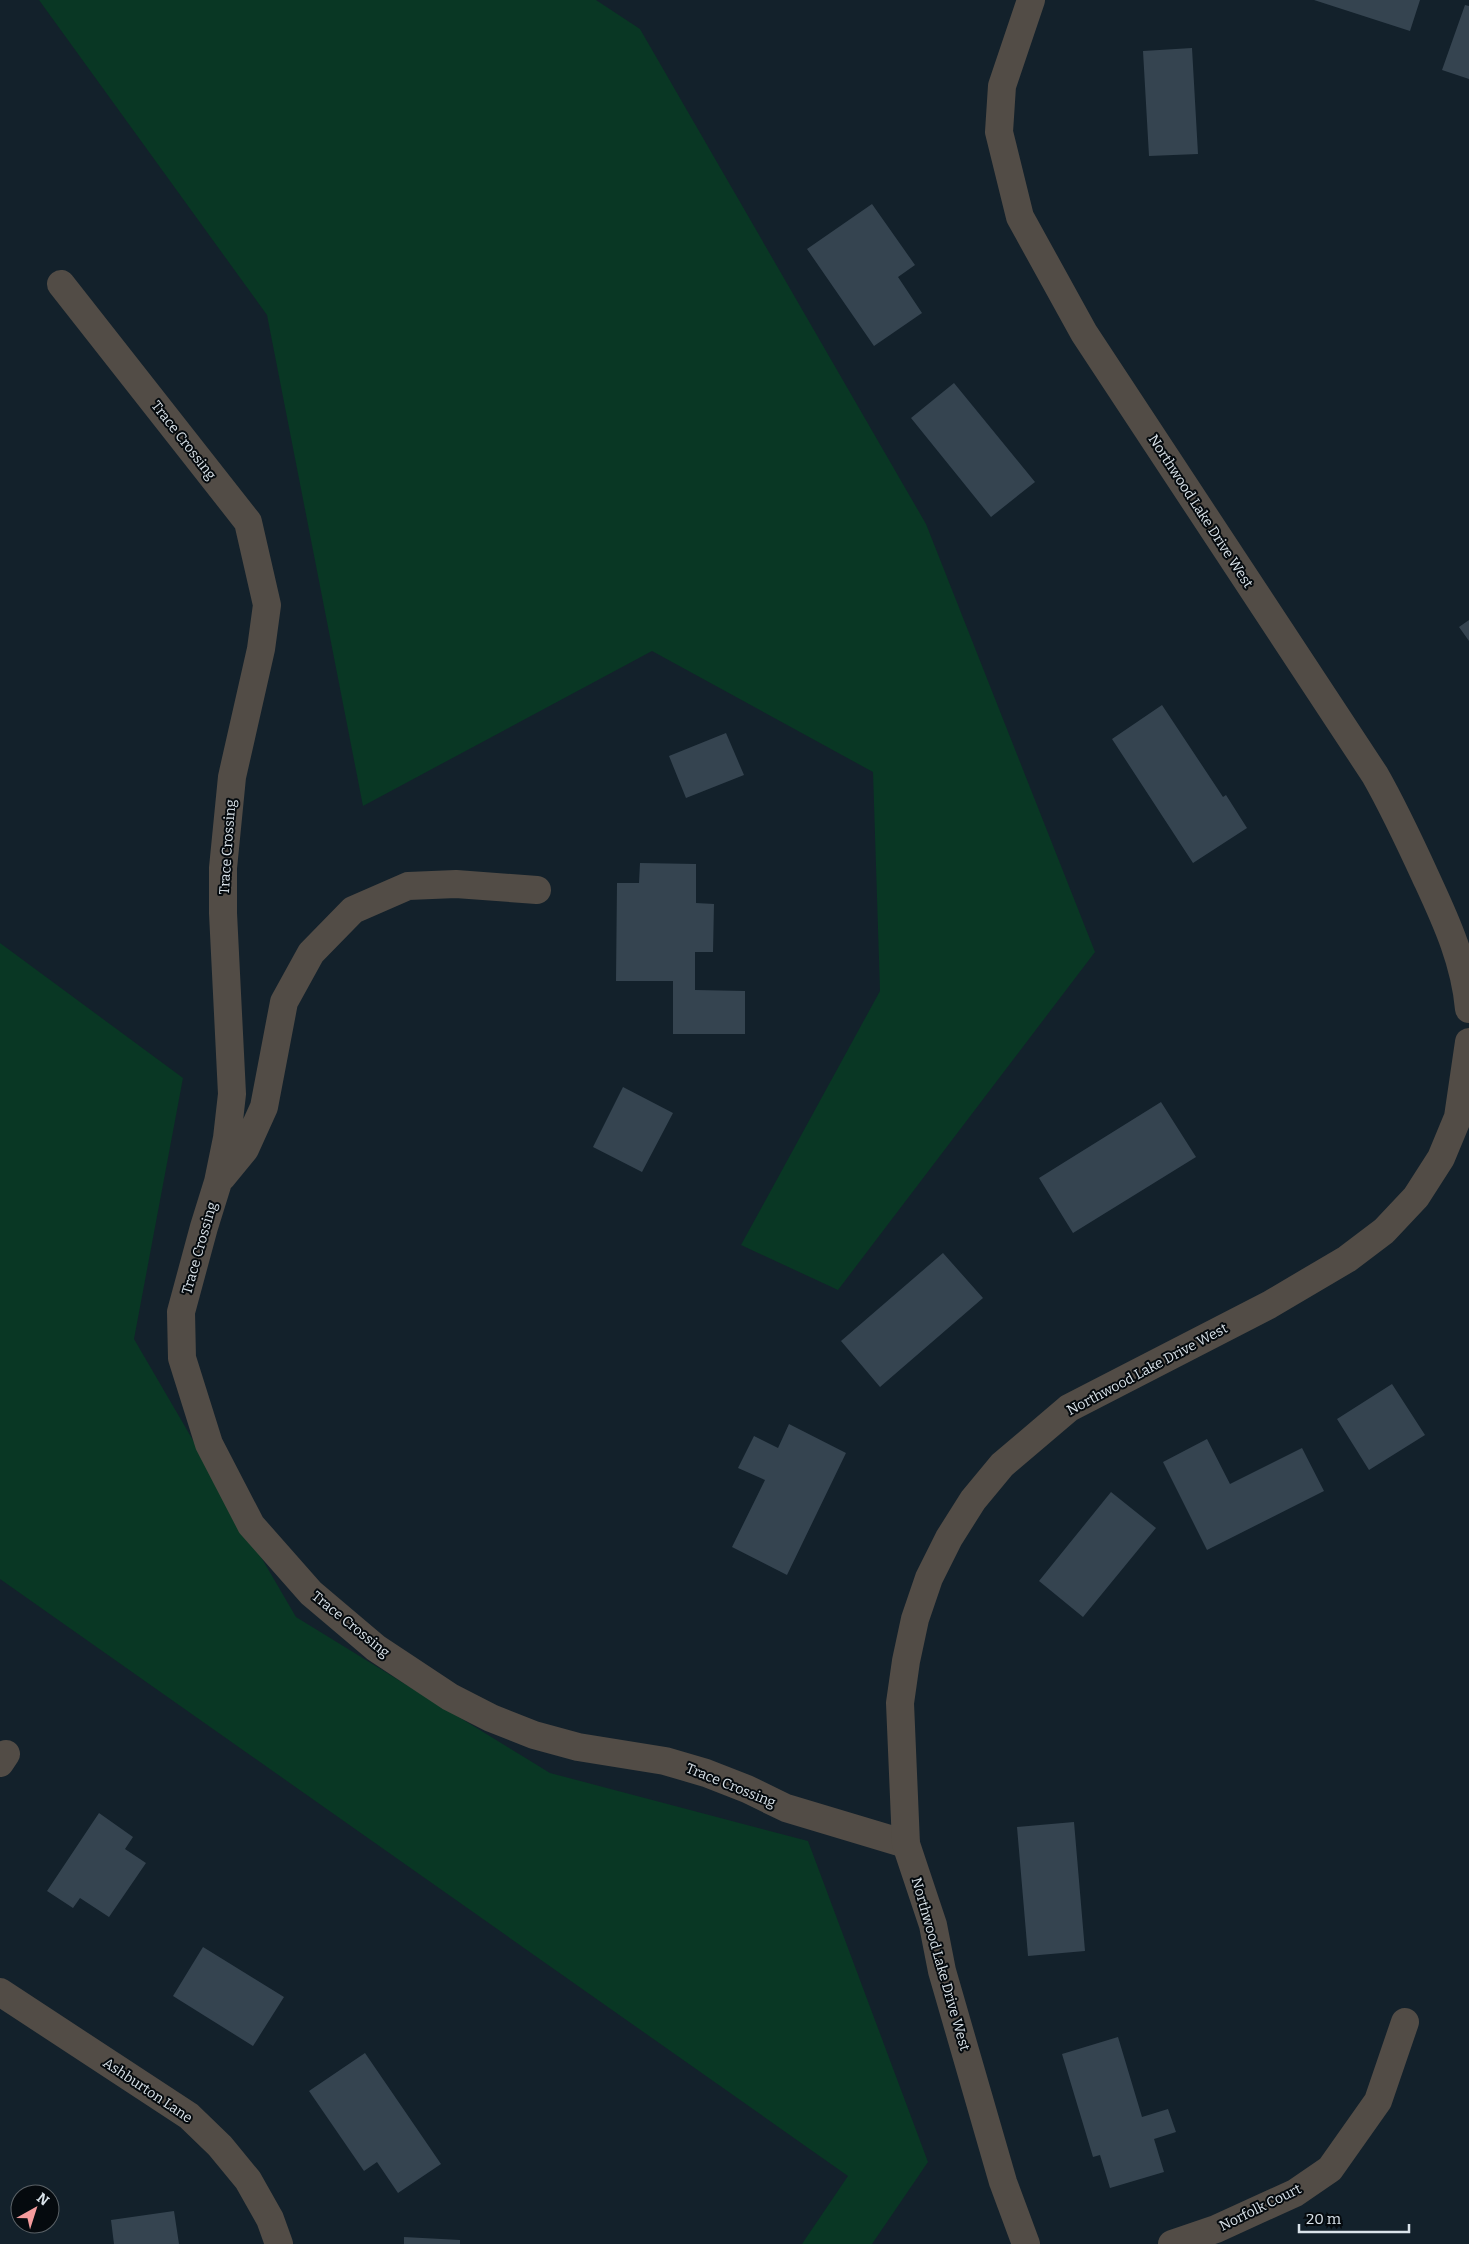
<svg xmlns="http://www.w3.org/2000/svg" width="1469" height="2244" font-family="Bitter,serif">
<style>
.green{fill:#093724}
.building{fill:#354450}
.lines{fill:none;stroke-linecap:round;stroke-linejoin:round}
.minor{stroke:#524c46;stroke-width:28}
.tertiary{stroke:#524c46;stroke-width:28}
.labels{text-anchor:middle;stroke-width:4;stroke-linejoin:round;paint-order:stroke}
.street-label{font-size:14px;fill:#dae3ea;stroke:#050a0e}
</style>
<rect width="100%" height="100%" fill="#13212b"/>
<!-- green -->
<path class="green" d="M39,0H596L640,29L926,524L1095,952L838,1290L741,1245L880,991L873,772L652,651L363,806L267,315Z
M0,943L183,1078L134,1339L296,1617L550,1773L808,1841L928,2162L872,2244H802L848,2176L0,1579Z"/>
<!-- building -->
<path class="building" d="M1314,0H1420L1410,31Z
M1465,5L1469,6V79L1442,70Z
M1192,48L1198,154L1149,156L1143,51Z
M872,204L915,265L898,277L922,313L874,346L807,249Z
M954,383L1035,482L991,517L911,418Z
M1469,620V641L1459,627Z
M1162,705L1223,797L1226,795L1247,828L1193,863L1112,739Z
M726,733L744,775L686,798L669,756Z
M640,863L696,864V903L714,904L713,952H695V990L745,991V1034H673V981H616L617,883H639Z
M623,1087L673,1113L642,1172L593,1147Z
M1161,1102L1196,1157L1073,1233L1039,1178Z
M943,1253L983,1298L880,1387L841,1341Z
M1392,1384L1425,1435L1369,1470L1337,1419Z
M789,1424L846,1453L787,1575L732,1547L765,1480L738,1468L754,1436L778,1448Z
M1207,1439L1230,1484L1302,1448L1324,1491L1207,1550L1163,1462Z
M1111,1492L1156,1528L1083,1617L1039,1581Z
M99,1813L133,1837L125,1849L146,1863L109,1917L80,1898L73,1908L47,1891Z
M1074,1822L1085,1951L1028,1956L1017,1827Z
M203,1947L284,1997L253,2046L173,1996Z
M1118,2037L1142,2117L1168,2109L1176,2132L1154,2139L1164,2172L1110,2188L1100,2155L1093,2157L1062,2054Z
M365,2053L441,2164L398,2193L377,2162L364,2171L309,2091Z
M174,2211L179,2244H114L111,2220Z
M404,2237L460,2240V2244H404Z"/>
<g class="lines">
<!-- minor -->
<path class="minor" d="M61,284L248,522L267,605L261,649L232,777L223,868V913L232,1094L227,1138L218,1182L204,1227L181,1312L182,1358L209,1444L251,1525L311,1593L376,1648L450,1697L491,1718L534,1735L578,1747L665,1761L706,1773L747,1789L786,1808L906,1844
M222,1177L245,1149L264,1107L284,1002L311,953L353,910L408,886L456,884L537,890
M0,1763L6,1754
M0,1992L189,2116L220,2146L248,2180L270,2219L279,2244
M1172,2244L1216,2229L1295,2193L1330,2169L1378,2101L1405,2022"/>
<!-- tertiary -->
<path class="tertiary" d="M1031,0L1002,86L999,132L1020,217L1084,333L1375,775C1395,810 1411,845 1428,882C1447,923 1465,963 1469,1009
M1026,2244L1003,2182L942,1971L933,1925L906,1844L900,1703L906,1661L915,1619L929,1578L949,1538L973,1500L1002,1465L1069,1408L1269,1305L1347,1259L1384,1231L1416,1197L1441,1158L1458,1117L1469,1042"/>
</g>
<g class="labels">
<!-- street labels -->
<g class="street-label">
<text transform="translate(184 440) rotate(52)" y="5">Trace Crossing</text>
<text transform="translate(1201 511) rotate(57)" y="5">Northwood Lake Drive West</text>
<text transform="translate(227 847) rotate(-86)" y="5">Trace Crossing</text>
<text transform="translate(199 1248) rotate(-74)" y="5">Trace Crossing</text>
<text transform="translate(1147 1369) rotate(-28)" y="5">Northwood Lake Drive West</text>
<text transform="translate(351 1624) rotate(39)" y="5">Trace Crossing</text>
<text transform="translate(731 1785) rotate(22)" y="5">Trace Crossing</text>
<text transform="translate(941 1964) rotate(74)" y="5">Northwood Lake Drive West</text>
<text transform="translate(148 2090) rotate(34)" y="5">Ashburton Lane</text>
<text transform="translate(1260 2207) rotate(-26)" y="5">Norfolk Court</text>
</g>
</g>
<!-- north arrow -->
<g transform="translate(35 2209) rotate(39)"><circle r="24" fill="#050a0e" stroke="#5a6166"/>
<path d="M0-4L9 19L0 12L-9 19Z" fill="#f59b9c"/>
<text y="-8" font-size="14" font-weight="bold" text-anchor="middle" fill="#dae3ea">N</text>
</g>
<!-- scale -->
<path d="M1299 2224v8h110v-8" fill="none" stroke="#dae3ea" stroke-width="2.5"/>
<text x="1306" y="2224" font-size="15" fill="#dae3ea" stroke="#050a0e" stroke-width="4" paint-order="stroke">20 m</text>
</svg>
